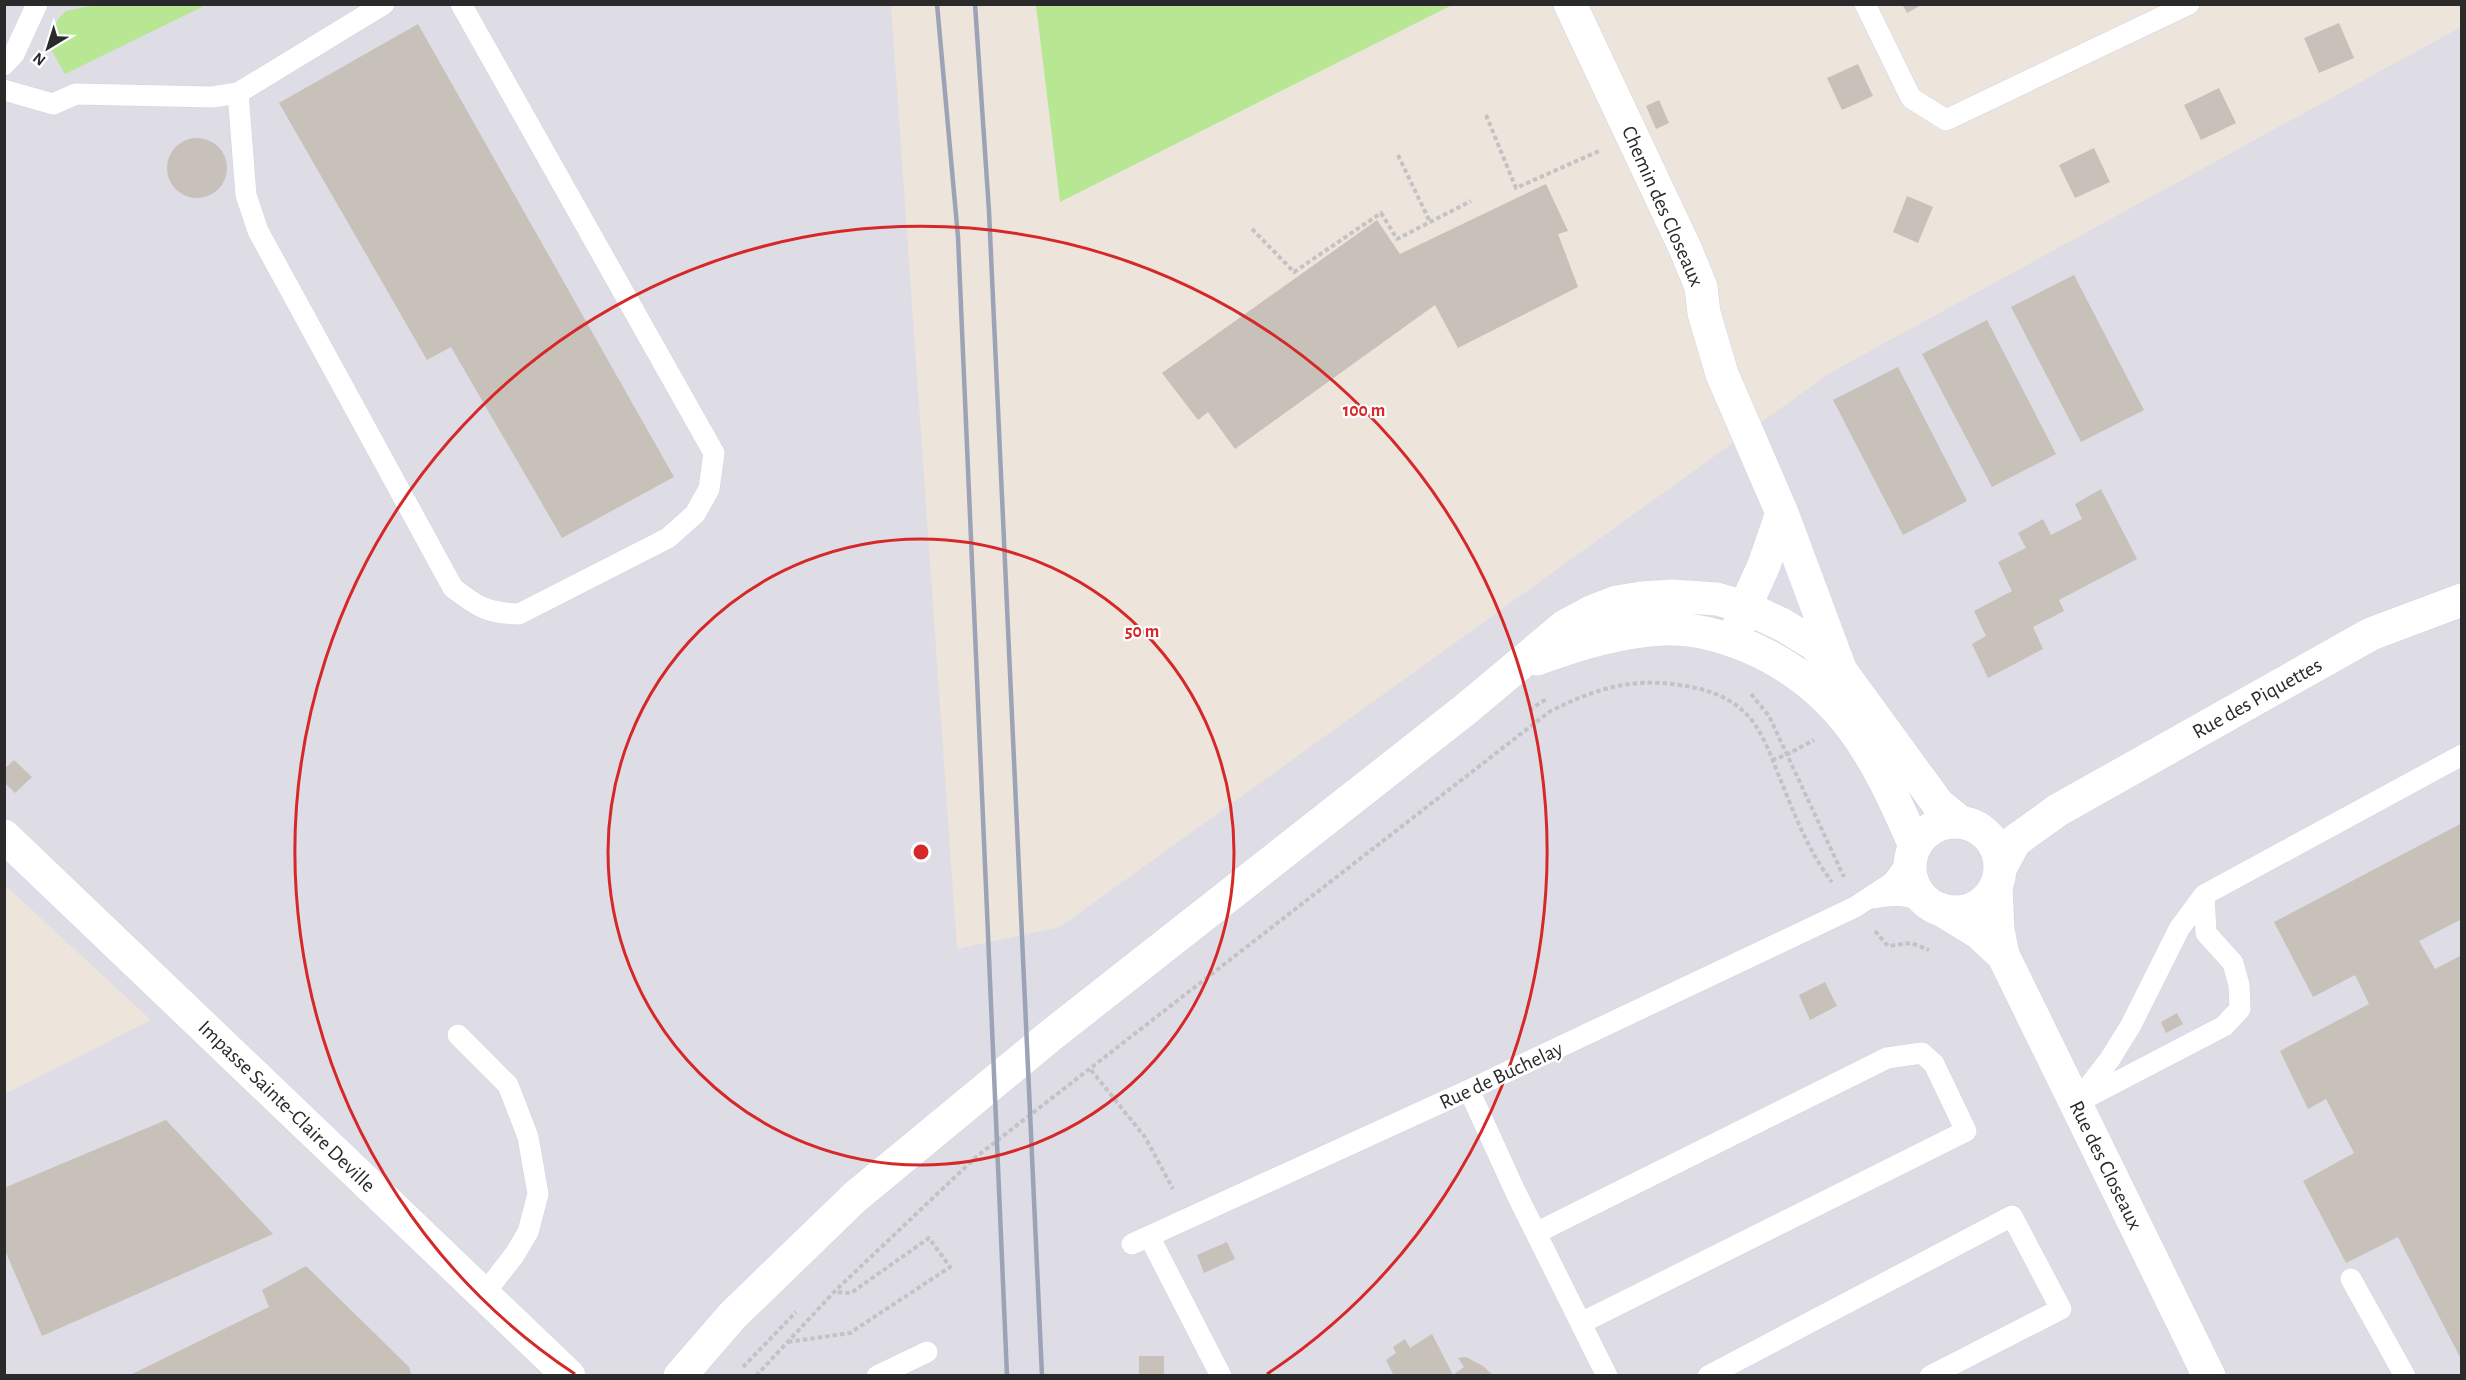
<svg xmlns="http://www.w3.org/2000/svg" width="2466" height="1380" font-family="'Alegreya Sans',sans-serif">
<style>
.industrial{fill:#dedce5}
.green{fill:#b7e793}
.building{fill:#c8c1ba}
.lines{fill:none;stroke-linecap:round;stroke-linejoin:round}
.service-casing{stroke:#d0d5e4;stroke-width:22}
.minor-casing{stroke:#d0d5e4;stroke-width:34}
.tertiary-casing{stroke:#d0d5e4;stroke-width:34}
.path{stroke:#c3c3c3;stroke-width:4;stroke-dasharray:4.5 3;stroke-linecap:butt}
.service{stroke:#fff;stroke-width:21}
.minor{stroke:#fff;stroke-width:33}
.tertiary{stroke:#fff;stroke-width:33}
.rail{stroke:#9da3b6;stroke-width:4.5}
.ring{fill:none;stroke:#d62828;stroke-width:3}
.labels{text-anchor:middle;stroke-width:4.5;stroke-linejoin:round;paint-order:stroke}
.street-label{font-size:21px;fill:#2a2a2a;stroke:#fff}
.centre{fill:#d62828;stroke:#fff;stroke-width:3}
.ring-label{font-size:18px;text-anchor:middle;font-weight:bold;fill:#d62828;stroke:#fff;stroke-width:4.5;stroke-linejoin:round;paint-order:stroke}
</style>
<rect width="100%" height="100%" fill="#ede4db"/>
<!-- industrial -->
<path class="industrial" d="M5,5H891L957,949L1060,927L1830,373L2461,27V1375L5,1376V1094L151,1020L5,885Z"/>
<!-- green -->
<path class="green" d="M95,5V4L206,5L65,74L51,49V35L58,19L66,11Z
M1036,5V4L1452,5L1060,202Z"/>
<!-- building -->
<path class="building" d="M1902,4H1923L1907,13Z
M2339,23L2354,58L2319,73L2304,38Z
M418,24L674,477L562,538L451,347L427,360L279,103Z
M1858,64L1873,96L1842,110L1827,78Z
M2219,88L2236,123L2201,140L2184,105Z
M1659,100L1669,123L1656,129L1646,106Z
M167 168a30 30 0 1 1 60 0a30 30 0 1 1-60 0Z
M2094,148L2110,182L2075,198L2059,165Z
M1546,184L1568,231L1558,234L1578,287L1458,348L1435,305L1235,449L1208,412L1198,420L1162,373L1377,220L1400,254Z
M1907,196L1933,207L1918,243L1893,232Z
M2074,275L2144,410L2081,442L2011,307Z
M1987,320L2056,454L1992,487L1922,354Z
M1898,367L1967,501L1903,535L1833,400Z
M2101,489L2137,559L2059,600L2064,611L2033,627L2043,649L1988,678L1972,644L1986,636L1974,611L2012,591L1998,562L2026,548L2018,533L2043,519L2051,535L2082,519L2075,504Z
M14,760L32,777L15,793L4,782V769Z
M2462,823V919L2419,941L2435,969L2462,955V1361L2398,1237L2346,1263L2303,1181L2354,1153L2326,1099L2308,1109L2280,1051L2369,1004L2355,975L2313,997L2274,922Z
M1825,982L1837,1006L1810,1020L1799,995Z
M2177,1013L2183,1024L2166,1033L2161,1022Z
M166,1120L273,1234L42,1336L4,1248V1188Z
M1227,1242L1235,1259L1204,1273L1197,1255Z
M306,1266L409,1367L412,1376H128L269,1307L262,1290Z
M1432,1334L1453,1375L1464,1367L1458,1358L1466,1357L1483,1366L1494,1376H1394L1386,1360L1396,1353L1393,1347L1405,1339L1410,1348Z
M1139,1356H1164V1376H1139Z"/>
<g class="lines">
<!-- service casing -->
<g class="service-casing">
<path id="service" d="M1865,4L1911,98L1946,120L2189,4
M4,65L14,54L37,4
M4,90L53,104L76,94L212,97L238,93L384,4
M238,93L246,195L258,231L453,588C478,607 487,613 519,614L668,538L695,514L709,489L714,453L461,4
M1874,898C1899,893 1907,895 1930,904
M458,1035L508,1085L528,1137L538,1194L528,1232L515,1254L484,1294
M1469,1090L1516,1193L1607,1376
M2082,1100L2224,1026L2240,1009L2239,985L2233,963L2206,933L2204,895
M2076,1103L2110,1059L2131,1025L2179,929L2204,895L2462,755
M1536,1233L1887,1058L1922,1053L1934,1064L1966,1131L1581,1323
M1149,1236L1221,1376
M1132,1244L1469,1090L1855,907L1893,882L1912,856
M2351,1279L2405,1376
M877,1376L927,1352
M1708,1376L2012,1216L2061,1309L1930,1376"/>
</g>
<!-- minor casing -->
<g class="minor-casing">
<path id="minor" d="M1570,4L1685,248L1701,287L1704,313L1722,374L1782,513L1841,671
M1734,640L1745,607L1764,565L1782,513
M4,836L569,1376
M1996,888L1998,930L2003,955L2209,1376
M1940,909L1979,933L2003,955"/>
</g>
<!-- tertiary casing -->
<g class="tertiary-casing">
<path id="tertiary" d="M1537,659C1579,644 1620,631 1665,629C1693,628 1723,636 1749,647C1842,687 1877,758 1915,846
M1910 867a45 45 0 1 1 90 0a45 45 0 1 1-90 0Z
M2001,867L2015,841L2058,810L2371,634L2462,600
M680,1376L733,1315L855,1197L1050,1036L1466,709L1565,626L1591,612L1617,602L1641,598L1672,596L1717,599L1745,607L1783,625L1814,644L1841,671L1938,804L1960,822"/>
</g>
<!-- path -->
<path class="path" d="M1486,115L1516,188L1599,151
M1398,155L1430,222
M1252,229L1294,272L1381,213L1397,239L1471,201
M1751,694L1769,716L1844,877
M1529,710L1548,698
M1772,760L1788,754L1814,740
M1875,931L1888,946L1911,943L1929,950
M1091,1070L1145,1137L1173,1189
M788,1342L850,1333L950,1267L929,1238L851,1293L834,1292
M743,1367L796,1312
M756,1376L834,1292L976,1157L1549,712C1592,690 1630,677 1679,685C1702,688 1724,694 1742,710C1762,727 1771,757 1781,781C1795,816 1809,852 1832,882"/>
<!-- service -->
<use href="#service" class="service"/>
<!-- minor -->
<use href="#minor" class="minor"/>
<!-- tertiary -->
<use href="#tertiary" class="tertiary"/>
<!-- rail -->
<path class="rail" d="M937,4L958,237L1007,1376
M975,4L989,211L1042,1376"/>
</g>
<!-- distance rings -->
<g class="ring">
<circle cx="921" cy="852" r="313"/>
<path d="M575 1374A626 626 0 1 1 1267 1374"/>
</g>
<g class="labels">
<!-- street labels -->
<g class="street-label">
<text transform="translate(1663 206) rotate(66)" y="7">Chemin des Closeaux</text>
<text transform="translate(2257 698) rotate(-29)" y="7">Rue des Piquettes</text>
<text transform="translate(1501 1075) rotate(-25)" y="7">Rue de Buchelay</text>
<text transform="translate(287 1106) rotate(44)" y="7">Impasse Sainte-Claire Deville</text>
<text transform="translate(2106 1165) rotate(64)" y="7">Rue des Closeaux</text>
</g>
</g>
<circle cx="921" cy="852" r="9" class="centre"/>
<g class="ring-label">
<text x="1364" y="416">100 m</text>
<text x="1142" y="637">50 m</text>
</g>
<!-- border -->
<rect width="2466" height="1380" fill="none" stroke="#2a2a2a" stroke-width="12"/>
<!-- north arrow -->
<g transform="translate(48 48) rotate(218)" stroke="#ffffff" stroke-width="4.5" paint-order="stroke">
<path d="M0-4.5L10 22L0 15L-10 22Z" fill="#2a2a2a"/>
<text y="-9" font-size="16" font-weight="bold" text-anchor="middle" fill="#2a2a2a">N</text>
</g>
</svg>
